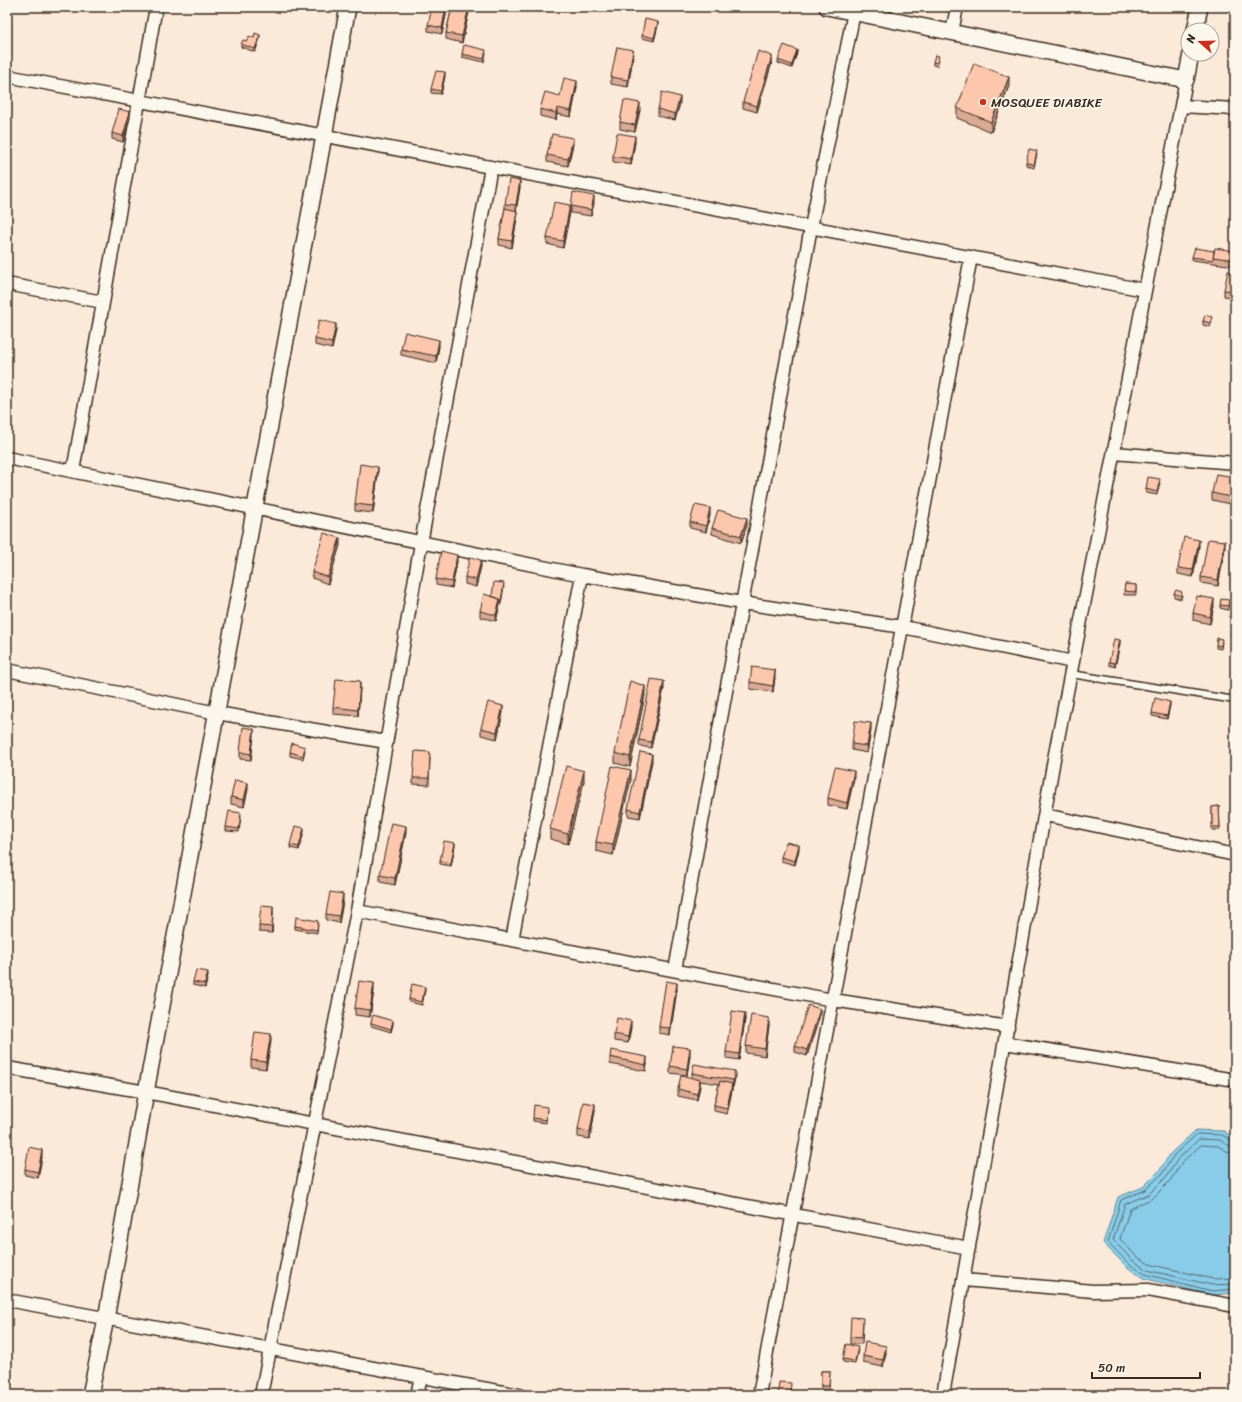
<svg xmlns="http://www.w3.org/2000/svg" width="1242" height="1402" font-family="Sriracha,sans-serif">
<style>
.water{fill:#88cce9;stroke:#698b98}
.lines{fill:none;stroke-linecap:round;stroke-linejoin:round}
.shore{stroke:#5a6b6f;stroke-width:1}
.service-casing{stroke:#3b2a1e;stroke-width:9}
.minor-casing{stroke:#3b2a1e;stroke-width:15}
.tertiary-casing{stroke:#3b2a1e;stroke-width:18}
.service{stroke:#fbf7ec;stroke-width:6}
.minor{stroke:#fbf7ec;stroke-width:12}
.tertiary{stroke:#fbf7ec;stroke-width:15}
.wall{fill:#d9ab95;stroke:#3b2a1e}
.shaded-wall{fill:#b08b79;stroke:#3b2a1e}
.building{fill:#fcc7ad;stroke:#3b2a1e}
.poi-dot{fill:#c8321e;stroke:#fbf7ec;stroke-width:1.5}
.labels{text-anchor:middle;stroke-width:3.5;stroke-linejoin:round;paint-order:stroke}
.poi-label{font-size:13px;fill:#3b2a1e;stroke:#fbf7ec;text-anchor:start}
</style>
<rect width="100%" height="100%" fill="#fbe9d9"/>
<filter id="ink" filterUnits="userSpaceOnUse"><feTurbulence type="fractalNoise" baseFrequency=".025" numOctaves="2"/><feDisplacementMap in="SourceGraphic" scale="8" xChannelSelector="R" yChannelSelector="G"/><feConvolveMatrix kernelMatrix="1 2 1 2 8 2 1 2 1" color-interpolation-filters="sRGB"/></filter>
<g filter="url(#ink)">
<!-- water -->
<path class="water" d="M1196,1130L1224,1131L1235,1139V1293L1211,1295L1143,1278L1127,1267L1103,1243L1118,1197L1143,1187L1159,1171L1171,1153Z"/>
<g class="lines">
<!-- shore -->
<path class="shore" d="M1235,1142L1222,1135L1197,1134L1174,1155L1162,1174L1145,1190L1121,1200L1108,1242L1129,1264L1145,1274L1212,1291L1235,1289
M1235,1147L1229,1146L1220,1140L1199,1139L1178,1159L1166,1177L1149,1194L1125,1204L1113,1240L1132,1260L1147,1270L1212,1285L1235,1284
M1235,1153L1228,1152L1218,1146L1201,1145L1182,1162L1170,1181L1153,1198L1130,1209L1120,1239L1136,1256L1149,1264L1213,1279L1235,1278"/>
<!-- service casing -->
<g class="service-casing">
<path id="service" d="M1071,674L1235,700"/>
</g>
<!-- minor casing -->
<g class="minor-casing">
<path id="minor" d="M952,32L957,7
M7,76L1145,290
M1181,106L1235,109
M7,284L103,302
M1114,453L1235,463
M7,458L582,575L742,603L903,627L1073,662
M73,471L156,7
M7,670L217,713L386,742
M1045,815L1235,855
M357,911L833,1000L1008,1027
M512,940L582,575
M675,970L811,227L855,7
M1005,1043L1235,1080
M7,1068L146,1092L969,1248
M963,1280L1093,1291L1148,1290L1235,1306
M7,1300L520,1395
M261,1395L357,911L421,543L491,167
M417,1395L421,1377
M759,1395L971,257
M943,1395L1054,759L1186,80"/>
</g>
<!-- tertiary casing -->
<g class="tertiary-casing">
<path id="tertiary" d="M827,7L1186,80L1191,54
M1195,30L1200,7
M90,1395L106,1319L146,1092L348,7"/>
</g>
<!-- service -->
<use href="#service" class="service"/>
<!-- minor -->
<use href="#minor" class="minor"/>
<!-- tertiary -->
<use href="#tertiary" class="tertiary"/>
</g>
<!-- wall -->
<path class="wall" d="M447,7V10L442,34L428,31V25Z
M452,7H470L462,43L446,39V33Z
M658,25L654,41L642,38V35Z
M254,38H260L255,52L241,47V44Z
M486,53L484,62L462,57V54Z
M797,53L792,68L778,63V60Z
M633,56L628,87L611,84V77Z
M939,60L937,66L933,65V62Z
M772,62L757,112L743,108V102Z
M445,76L441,94L431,93V89Z
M1009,86L991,132L957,118V108Z
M577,87L571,117L557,114L556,120L540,116V109L560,96Z
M680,103L675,120L658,116V109Z
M640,110L635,132L620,129V122Z
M130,118L123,142L112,139V133Z
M635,142L631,165L613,162V156Z
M573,144L568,166L547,162V155Z
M1037,154L1034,168L1026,165V162Z
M520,187L516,211L517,217L512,248L499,245V239L505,208V204Z
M594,203L591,216L571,213V206Z
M570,212L563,248L547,244V238Z
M1214,251H1235V266L1192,260V257Z
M1235,273V298L1224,296V290Z
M1203,321H1212L1210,327L1203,325Z
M336,330L332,349L315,345V339Z
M439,346L436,363L401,355V349Z
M378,473L373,513L355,511V504Z
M1235,477V505L1212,500V493Z
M1160,483L1157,495L1146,493V489Z
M710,515L706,532L690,528V522Z
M747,525L741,543L712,534V528Z
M340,545L328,584L312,578V572Z
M1199,546L1193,577L1178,574V568Z
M1225,548L1218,586L1201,583V577Z
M457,561L452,588L436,585V579Z
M481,566L476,587L465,584V577Z
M1125,584L1136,585V595H1124Z
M504,586L501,604H500L496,621L480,617V611Z
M1174,593L1182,595L1181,599L1174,597Z
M1235,599V622H1232V615Z
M1229,604L1228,610L1220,608V605Z
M1214,606L1210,624L1193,620V613Z
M1222,642L1221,649L1216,648V645Z
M1120,643L1115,667L1109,665V662Z
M775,677L773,692L750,689V682Z
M360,688L358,716L333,714V707Z
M664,688L651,748L639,746V740Z
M645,695L630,767L615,763V753Z
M1170,705L1167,719L1152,716V713Z
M503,712L497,739L481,735V728Z
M871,730L867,753L852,750V744Z
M254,735L251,760L240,759V752Z
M305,750L303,759L290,756V752Z
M430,758L429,785L413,784V778Z
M652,761L640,818L628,816V809Z
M854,778L847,809L828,805V798Z
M631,779L613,855L596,851V842Z
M584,781L568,844L550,839V829Z
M248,789L244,807L231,804V797Z
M1219,806L1220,830H1212V807Z
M241,816L239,832L226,831V827Z
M304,831L299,850L290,848V845Z
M406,833L395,885L380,882V875Z
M455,846L451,866L440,864V861Z
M799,849L795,865L781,861V857Z
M343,901L339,923L326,920V914Z
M273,912L272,933L259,932V926Z
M318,925L317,933L295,929V926Z
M208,976L205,988L193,985V982Z
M677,989L670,1035L659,1033V1027Z
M374,990L370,1017L355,1015V1008Z
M425,990L422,1005L409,1002V999Z
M820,1015L807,1056L795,1052V1046Z
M745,1019L739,1060L726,1058V1052Z
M371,1023L393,1024L391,1032L371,1026Z
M769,1025L765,1056L746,1053V1046Z
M631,1027L628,1043L614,1041V1034Z
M271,1041L266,1069L251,1067V1060Z
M690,1055L687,1075L670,1073V1066Z
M610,1057L647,1064L646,1071L610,1064Z
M692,1073L735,1078L733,1087H732V1090L727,1114L714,1111V1105L719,1084L700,1081V1086L697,1100L678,1096V1089L692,1078Z
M547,1110L546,1123L533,1121V1118Z
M595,1110L590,1139L578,1137V1130Z
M42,1157L38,1178L25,1175V1169Z
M863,1324L862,1344H850V1337Z
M858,1350L855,1364L843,1362V1359Z
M886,1353L883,1367L863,1363V1356Z
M821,1371H830L829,1390H821Z"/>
<!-- shaded-wall -->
<path class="shaded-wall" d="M446,7H447V10L442,34V28Z
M469,7H470L462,43V36Z
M658,22V25L654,41V38Z
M260,35V38L255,52V49Z
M633,50V56L628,87V80Z
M797,50V53L792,68V65Z
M772,56V62L757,112V106Z
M445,72V76L441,94V91Z
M1009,77V86L991,132V122Z
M577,81V87L571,117V111Z
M680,97V103L675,120V114Z
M640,103V110L635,132V125Z
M557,108V114L556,120V113Z
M130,112V118L123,142V136Z
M635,136V142L631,165V159Z
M573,138V144L568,166V159Z
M520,181V187L516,212V205Z
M594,196V203L591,216V210Z
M570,205V212L563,248V241Z
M517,211V217L512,248V241Z
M336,324V330L332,349V343Z
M439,340V346L436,363V356Z
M378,467V473L373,513V506Z
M710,508V515L706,532V526Z
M747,518V525L741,543V536Z
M340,538V545L328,584V577Z
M1199,540V546L1193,577V570Z
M1225,541V548L1218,586V580Z
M457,555V561L452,588V582Z
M481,560V566L476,587V580Z
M500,599V605L496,621V615Z
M1214,599V606L1210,624V617Z
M1120,640V643L1115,667V663Z
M775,670V677L773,692V686Z
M360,681V688L358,716V710Z
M664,681V688L651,748V742Z
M645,686V695L630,767V757Z
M1170,702V705L1167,719V716Z
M503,706V712L497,739V732Z
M871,723V730L867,753V746Z
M254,729V735L251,760V754Z
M652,754V761L640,818V812Z
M631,770V779L613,855V845Z
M584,771V781L568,844V834Z
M854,771V778L847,809V803Z
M248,783V789L244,807V800Z
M406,826V833L395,885V878Z
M304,828V831L299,850V847Z
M455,843V846L451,866V863Z
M799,845V849L795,865V861Z
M343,894V901L339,923V916Z
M273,906V912L272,933V927Z
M208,972V976L205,988V984Z
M374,983V990L370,1017V1010Z
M677,983V989L670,1035V1028Z
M425,987V990L422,1005V1002Z
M820,1009V1015L807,1056V1050Z
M745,1013V1019L739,1060V1054Z
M769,1018V1025L765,1056V1049Z
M393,1021V1024L391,1032V1029Z
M631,1021V1027L628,1043V1037Z
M271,1034V1041L266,1069V1062Z
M690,1048V1055L687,1075V1069Z
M647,1057V1064L646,1071V1065Z
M735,1071V1078L733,1087V1080Z
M700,1080V1086L697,1100V1094Z
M732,1084V1090L727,1114V1108Z
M595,1104V1110L590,1139V1132Z
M42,1150V1157L38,1178V1172Z
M886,1346V1353L883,1367V1360Z"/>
<!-- building -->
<path class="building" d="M432,7H446L442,28L428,25Z
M452,7H469L462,36L446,33Z
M645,19L658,22L654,38L642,35Z
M255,33L260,35L255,49L241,44L243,40L247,41L249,36L254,38Z
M464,45L486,50L484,59L462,54Z
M784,45L797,50L792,65L778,60Z
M617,47L633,50L628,80L611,77Z
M758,51L772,56L757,106L743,102Z
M935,55L939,56L937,63L933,62Z
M974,63L1009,77L991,122L957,108Z
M436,71L445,72L441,91L431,89Z
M564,78L577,81L571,111L557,108L556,113L540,109L545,92L560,96Z
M662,92L680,97L675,114L658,109Z
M624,100L640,103L635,125L620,122Z
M119,109L130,112L123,136L112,133Z
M617,133L635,136L631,159L613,156Z
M552,134L573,138L568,159L547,155Z
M1029,149L1037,151L1034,165L1026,162Z
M509,179L520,181L516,205L505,204Z
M573,192L594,196L591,210L571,206Z
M554,202L570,205L563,241L547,238Z
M505,208L517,211L512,241L499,239Z
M1195,248L1214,251L1213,260L1192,257Z
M1215,248L1235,251V260L1213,257Z
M1228,271L1235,273V291L1224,290Z
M1205,315L1212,317L1210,323L1203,321Z
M319,320L336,324L332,343L315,339Z
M405,332L439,340L436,356L401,349Z
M360,464L378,467L373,506L355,504Z
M1216,474L1235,477V498L1212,493Z
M1148,477L1160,479L1157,492L1146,489Z
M695,505L710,508L706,526L690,522Z
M718,510L747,518L741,536L712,528Z
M324,533L340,538L328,577L312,572Z
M1184,537L1199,540L1193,570L1178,568Z
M1208,539L1225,541L1218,580L1201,577Z
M441,551L457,555L452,582L436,579Z
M470,557L481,560L476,580L465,577Z
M494,582L504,583L501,601H500V599L492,596Z
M1125,584L1136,585V592L1124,591Z
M1176,590L1182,592L1181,596L1174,593Z
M484,594L500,599L496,615L480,611Z
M1197,596L1214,599L1210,617L1193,613Z
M1221,599L1229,600L1228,606L1220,605Z
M1234,599H1235V616L1232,615Z
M1217,638L1222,639L1221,646L1216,645Z
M1114,639L1120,640L1115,663L1109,662Z
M752,667L775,670L773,686L750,682Z
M336,679L360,681L358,710L333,707Z
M651,679L664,681L651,742L639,740Z
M630,681L645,686L630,757L615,753Z
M1155,698L1170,702L1167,716L1152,713Z
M488,702L503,706L497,732L481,728Z
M855,721L871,723L867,746L852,744Z
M243,727L254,729L251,754L240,752Z
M292,743L305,747L303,756L290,752Z
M415,751L430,752L429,778H413Z
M640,752L652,754L640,812L628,809Z
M566,766L584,771L568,834L550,829Z
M612,766L631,770L613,845L596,842Z
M835,767L854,771L847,803L828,798Z
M235,780L248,783L244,800L231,797Z
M1219,806L1220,827H1212V807Z
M229,811L241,813L239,829L226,827Z
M391,823L406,826L395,878L380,875Z
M295,826L304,828L299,847L290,845Z
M444,841L455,843L451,863L440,861Z
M786,842L799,845L795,861L781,857Z
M330,892L343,894L339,916L326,914Z
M261,905L273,906L272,927L259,926Z
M296,917L318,921L317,930L295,926Z
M196,970L208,972L205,984L193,982Z
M359,981L374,983L370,1010L355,1008Z
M666,981L677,983L670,1028L659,1027Z
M412,984L425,987L422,1002L409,999Z
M808,1005L820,1009L807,1050L795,1046Z
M732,1011L745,1013L739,1054L726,1052Z
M373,1015L393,1021L391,1029L371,1023Z
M751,1015L769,1018L765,1049L746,1046Z
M617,1018L631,1021L628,1037L614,1034Z
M255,1032L271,1034L266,1062L251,1060Z
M673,1046L690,1048L687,1069L670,1066Z
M611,1050L647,1057L646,1065L610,1057Z
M694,1064L735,1071L733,1080L692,1073Z
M681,1075L700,1080L697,1094L678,1089Z
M720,1081L732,1084L727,1108L714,1105Z
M583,1102L595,1104L590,1132L578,1130Z
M534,1105L547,1107L546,1120L533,1118Z
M29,1147L42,1150L38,1172L25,1169Z
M851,1317L863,1318L862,1338L850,1337Z
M865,1342L886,1346L883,1360L863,1356Z
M846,1344L858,1347L855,1361L843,1359Z
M821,1371H830L829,1386H821Z
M779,1382L791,1383L790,1395H778Z"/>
</g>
<!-- markers -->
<circle class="poi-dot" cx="983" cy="102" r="4"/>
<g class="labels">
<!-- poi labels -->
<g class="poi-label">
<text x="991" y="107">MOSQUEE DIABIKE</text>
</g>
</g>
<!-- margin -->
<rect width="1242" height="1402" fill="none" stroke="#fbf7ec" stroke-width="24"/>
<rect x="12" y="12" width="1218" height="1378" fill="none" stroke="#3b2a1e" stroke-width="1.5" filter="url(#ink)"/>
<!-- north arrow -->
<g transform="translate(1200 42) rotate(290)"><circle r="19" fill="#fbf7ec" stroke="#aea59a"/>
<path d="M0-3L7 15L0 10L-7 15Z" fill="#c8321e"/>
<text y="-6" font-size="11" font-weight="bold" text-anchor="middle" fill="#3b2a1e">N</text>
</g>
<!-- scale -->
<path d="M1092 1372v6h108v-6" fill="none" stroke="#3b2a1e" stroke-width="2"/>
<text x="1098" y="1372" font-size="12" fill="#3b2a1e" stroke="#fbf7ec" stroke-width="3" paint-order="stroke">50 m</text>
</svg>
